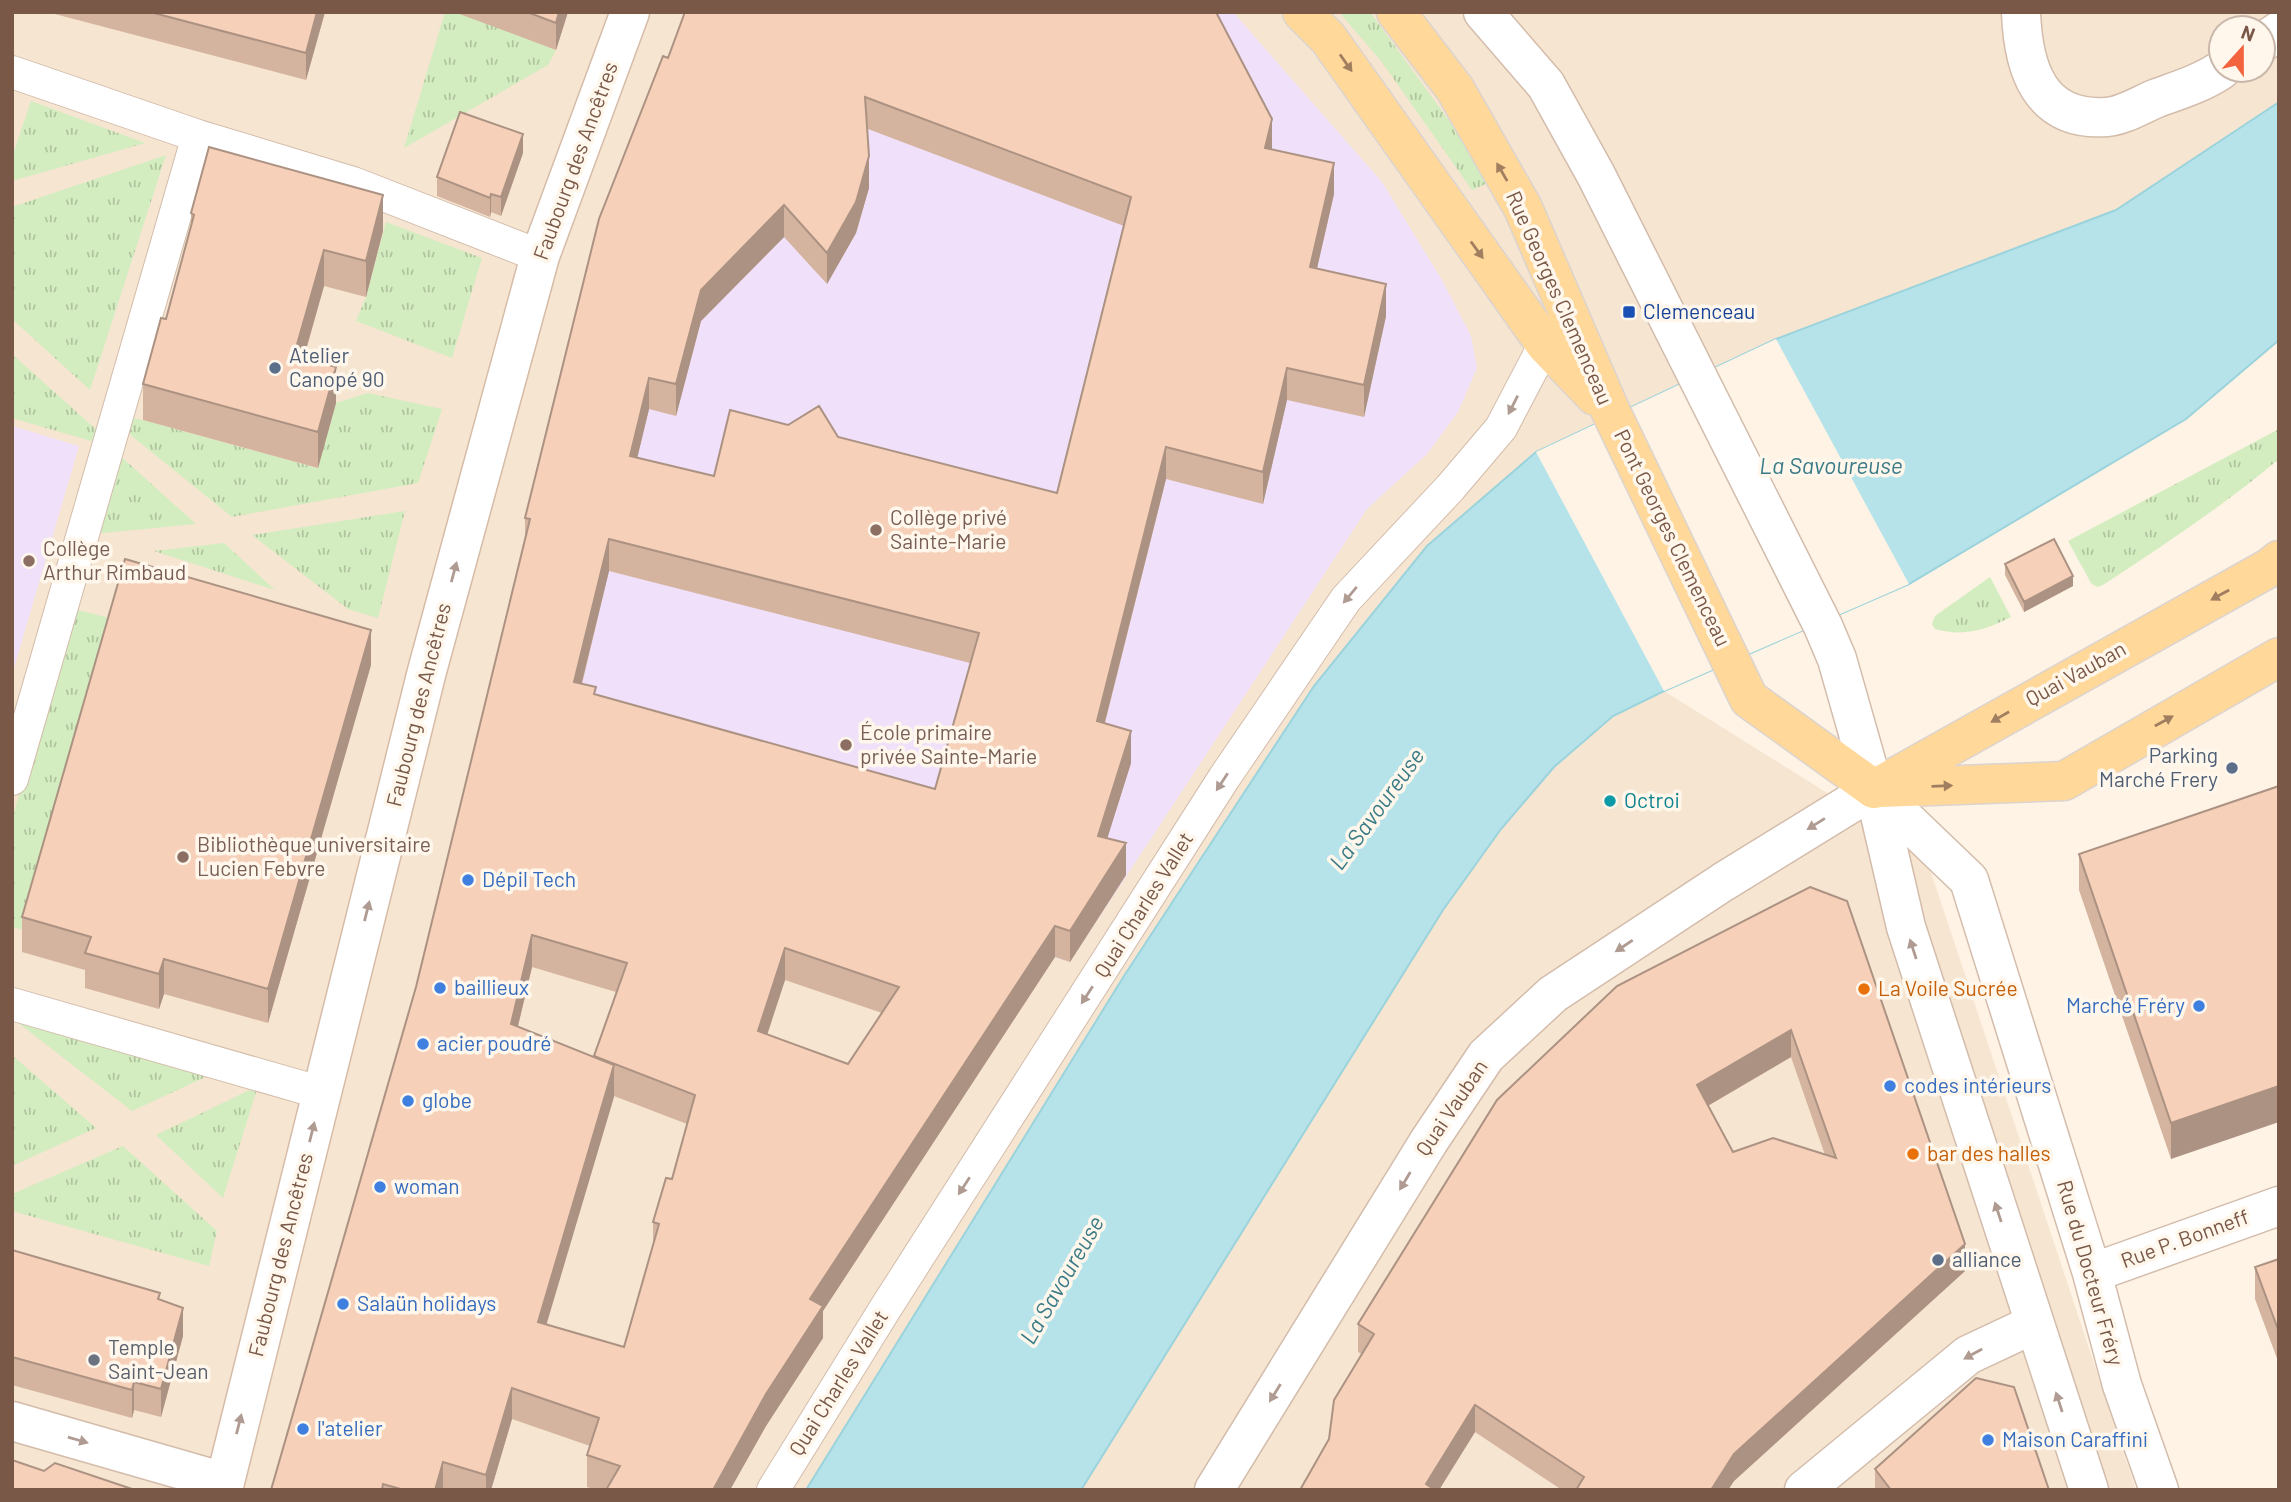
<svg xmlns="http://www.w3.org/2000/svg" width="2291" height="1502" font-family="Barlow,sans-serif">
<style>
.residential{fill:#f6e5d1;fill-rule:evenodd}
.education{fill:#f0e0fa}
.grass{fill:url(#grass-tufts)}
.water{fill:#b6e3ea;stroke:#9bd3dc;stroke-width:2}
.pier{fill:#fef3e4}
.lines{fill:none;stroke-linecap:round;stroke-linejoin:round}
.pedestrian-casing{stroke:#d3bcab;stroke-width:34}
.minor-casing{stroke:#d3bcab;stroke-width:41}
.secondary-casing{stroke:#d6bca8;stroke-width:41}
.primary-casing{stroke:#dcd4cf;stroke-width:41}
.pedestrian{stroke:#fff;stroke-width:32}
.minor{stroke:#fff;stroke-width:38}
.secondary{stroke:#fff;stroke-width:38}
.primary{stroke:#ffd89a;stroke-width:38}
.wall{fill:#d4b39f;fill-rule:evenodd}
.shaded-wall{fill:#ac9282}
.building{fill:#f6d0b9;stroke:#ac9282;stroke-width:2;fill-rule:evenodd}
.oneway{fill:#a17e60}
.oneway2{fill:#af9b91}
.transit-dot{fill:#1a4fb4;stroke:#fff7ec;stroke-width:2.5}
.service-dot{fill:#5c6f8a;stroke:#fff7ec;stroke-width:2.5}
.education-dot{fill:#8d6e63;stroke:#fff7ec;stroke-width:2.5}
.culture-dot{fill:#0f9aa8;stroke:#fff7ec;stroke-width:2.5}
.shop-dot{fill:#3f7fe0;stroke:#fff7ec;stroke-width:2.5}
.food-dot{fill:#e8710a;stroke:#fff7ec;stroke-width:2.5}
.worship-dot{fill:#6b7280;stroke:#fff7ec;stroke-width:2.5}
.labels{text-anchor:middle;stroke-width:7;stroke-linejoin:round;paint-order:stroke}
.street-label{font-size:21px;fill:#795847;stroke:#fff7ec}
.transit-label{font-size:21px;fill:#164399;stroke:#fff7ec;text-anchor:start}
.service-label{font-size:21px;fill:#4e5e75;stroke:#fff7ec;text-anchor:start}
.education-label{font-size:21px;fill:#785e54;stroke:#fff7ec;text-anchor:start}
.culture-label{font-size:21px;fill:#0d838f;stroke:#fff7ec;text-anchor:start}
.shop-label{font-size:21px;fill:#366cbe;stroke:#fff7ec;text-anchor:start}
.food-label{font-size:21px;fill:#c56008;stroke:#fff7ec;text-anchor:start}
.worship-label{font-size:21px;fill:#5b616d;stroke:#fff7ec;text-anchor:start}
.water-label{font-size:23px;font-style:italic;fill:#3b7b87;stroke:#fff7ec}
</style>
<defs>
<pattern id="grass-tufts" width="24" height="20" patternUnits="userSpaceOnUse" patternTransform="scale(1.75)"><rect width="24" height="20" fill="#d3edc0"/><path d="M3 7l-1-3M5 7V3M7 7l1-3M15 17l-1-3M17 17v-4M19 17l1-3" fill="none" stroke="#b0c39e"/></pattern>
</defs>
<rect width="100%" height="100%" fill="#fef3e4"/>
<!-- residential -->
<path class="residential" d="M12,12H2279V102L2116,210L1536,453L1664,691L1925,854L2136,1490H12ZM2221,28H2263V70H2221Z"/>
<!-- education -->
<path class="education" d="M692,12H1233L1382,182L1442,280L1471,336L1477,368L1458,412L1427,454L1367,509L1070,962L470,791Z
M12,426L79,446L12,675Z"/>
<!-- grass -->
<path class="grass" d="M445,12H458L556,50L548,65L404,148Z
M1339,12H1370L1450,122L1488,183L1472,190L1381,61Z
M31,101L145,143L12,181V157Z
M166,155L90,390L12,319V207Z
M386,222L482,258L452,358L356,321L366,297Z
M12,354L100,433L98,443L12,418Z
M368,393L442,409L418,483L232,517L123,429L127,417L143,420L317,468L336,403Z
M2279,429V459C2223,506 2164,545 2103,585L2097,587L2091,583L2068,541Z
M117,453L196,524L93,534Z
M405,511L378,618L348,609L252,535Z
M224,543L275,590L154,551Z
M1990,577L2011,617C1986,630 1963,637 1935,629L1932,624L1935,616Z
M74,609L118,620L28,931L12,927V819Z
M13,1019L210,1075L132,1111Z
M12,1055L96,1128L12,1166Z
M258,1086L223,1198L156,1135Z
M123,1146L217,1231L209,1266L12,1211V1194Z"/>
<!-- water -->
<path class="water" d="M2279,102V340L2186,419L1909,584L1664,691L1613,716L1554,767L1501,829L1443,910L1081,1490H806L1124,976L1314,686L1427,546L1536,452L1776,339L2116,210Z"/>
<!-- pier -->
<path class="pier" d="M1776,339L1909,584L1664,691L1536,452Z"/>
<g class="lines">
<!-- pedestrian casing -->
<g class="pedestrian-casing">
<path id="pedestrian" d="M12,72L198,136L353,183L540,256
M12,779L198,136
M12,1004L322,1093
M773,1490L885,1309L1224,778L1346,599L1450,488L1501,428L1545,344"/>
</g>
<!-- minor casing -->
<g class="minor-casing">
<path id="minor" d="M1483,12L1546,85L1596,175L1823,626L1837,659L1874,789L1906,927L2089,1490
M2021,12C2023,68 2039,122 2107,117C2123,116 2142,104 2157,98C2179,90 2202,83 2221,70
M2263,42L2279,31
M1874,789L1969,880L2092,1273L2122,1385L2159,1490
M2092,1273L2279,1206
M12,1421L224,1482
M1214,1490L1429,1141L1486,1056L1553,994L1723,882L1874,789
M1804,1490L1968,1355L2034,1324"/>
</g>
<!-- secondary casing -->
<g class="secondary-casing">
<path id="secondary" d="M223,1490L427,671L540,256L630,12"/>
</g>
<!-- primary casing -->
<g class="primary-casing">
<path id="primary" d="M1302,12L1328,38L1545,344L1595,396
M1396,12L1455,89L1523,208L1611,412L1749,699L1874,789
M1880,788L2064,781L2279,657
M1874,789L2269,568L2279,560"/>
</g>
<!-- pedestrian -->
<use href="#pedestrian" class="pedestrian"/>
<!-- minor -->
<use href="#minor" class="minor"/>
<!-- secondary -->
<use href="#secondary" class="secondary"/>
<!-- primary -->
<use href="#primary" class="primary"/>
</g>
<!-- wall -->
<path class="wall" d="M51,12H325L306,80L51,13Z
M454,12H568L556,50Z
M668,58L1272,149L1334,194L1317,268L1386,316L1364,417L1287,400L1263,504L1166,479L1105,723L1131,763L1107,838L1126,875L1070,962L1055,957L823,1311V1338L766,1426L730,1490H595L587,1487V1455L590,1446L512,1419L491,1490H271L416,987L525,542V518ZM868,129L1124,226L1057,493L838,437L714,476L637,458L649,409L676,416L701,321L784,237L827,284L856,233L869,188ZM609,571L970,663L935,789L596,695L582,684ZM532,967L616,992L594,1057L518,1026ZM785,980L882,1013L848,1064L767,1034ZM614,1096L687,1124L672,1179L653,1222V1244L624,1347L546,1324Z
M523,153L501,216L491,212L490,217L437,196V177Z
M191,213L383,231L366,297L324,286L304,358L336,403L318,468L143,420V384L166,319L191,229Z
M2005,564L2073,586L2024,612L2005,575Z
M371,665L268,1023L164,994L159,1009L85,988V970L22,952V917Z
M2279,786L2171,1159L2079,890V854Z
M1810,887L1965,1271L1734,1481L1728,1490H1562L1475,1432L1439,1490H1300L1329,1439L1362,1354L1358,1352V1324ZM1791,1057L1825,1155L1733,1152L1708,1106Z
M12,1250L160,1300L183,1336L161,1417L134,1410L132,1418L12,1385Z
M2279,1259V1364L2255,1299V1267Z
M1875,1469L2049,1490H1875Z"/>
<!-- shaded-wall -->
<path class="shaded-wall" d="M317,12H325L306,80V53Z
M559,12H568L556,50V23Z
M1272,119V150L1265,148Z
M523,134V153L501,216V197Z
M869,156V188L856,233L827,284V253Z
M1334,163V194L1310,299V267Z
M491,194V212L490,217V198Z
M383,195V231L366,297V261Z
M784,205V237L701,321L676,416V384L701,290Z
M324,250V286L294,391V355Z
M1386,284V316L1364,417V385Z
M336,367V403L318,468V432Z
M1287,368V400L1263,504V472Z
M649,378V409L630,488V456Z
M1166,447V479L1097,753V721Z
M609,539V571L574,714V682Z
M2073,576V586L2024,612V602Z
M371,630V665L268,1023V989Z
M1131,731V763L1098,868V836Z
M1126,843V875L1070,962V931Z
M1055,926V957L823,1311V1338L766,1426L730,1490H713L810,1299Z
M532,935V967L511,1055V1024Z
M785,948V980L758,1063V1031Z
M164,959V994L159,1009V974Z
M1791,1030V1057L1697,1112V1085Z
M614,1065V1097L538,1353V1322Z
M2279,1086V1122L2171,1159V1123Z
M1965,1244V1271L1734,1481L1728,1490H1711L1734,1454Z
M183,1308V1336L161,1417V1389Z
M134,1382V1410L132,1418V1390Z
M512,1388V1419L491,1490H486V1475Z
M1475,1405V1432L1439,1490H1426V1484Z
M443,1462V1490H435Z"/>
<!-- building -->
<path class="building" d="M150,12H317L306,53Z
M527,12H559L556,23Z
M685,12H1216L1272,119L1265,148L1334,163L1310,267L1386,284L1364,385L1287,368L1263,472L1166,447L1097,721L1131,731L1098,836L1126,843L1070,931L1055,926L810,1299L823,1306L766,1394L713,1490H606L620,1466L587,1455L599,1418L512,1388L486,1475L443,1462L435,1490H404L383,1484L382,1490H271L416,987L530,519L525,518L599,219L663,56L668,58ZM865,97L1131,197L1057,493L838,437L819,406L788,425L730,410L714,476L630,456L649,378L676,384L701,290L784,205L827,253L856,202L869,156ZM609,539L979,633L935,789L594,694L596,687L574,682ZM532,935L627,963L594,1056L695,1095L672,1179L666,1178L653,1222L659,1224L624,1347L538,1322L614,1065L511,1024ZM785,948L899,987L848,1064L758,1031Z
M460,112L523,134L501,197L491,194L490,198L437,177Z
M209,147L383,195L366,261L324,250L294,355L336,367L318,432L143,384L161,318L166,319L194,215L191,213Z
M2054,539L2073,576L2024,602L2005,564Z
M125,559L371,630L268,989L164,959L159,974L85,953L91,937L22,917Z
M2279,786V1086L2171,1123L2079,854Z
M1810,887L1847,901L1965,1244L1734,1454L1711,1490H1576L1584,1477L1475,1405L1426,1484L1435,1490H1300L1329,1439L1334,1400L1374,1334L1358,1324L1497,1100L1617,986ZM1791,1030L1836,1158L1773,1138L1733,1152L1697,1085Z
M12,1250L160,1293L158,1299L183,1308L161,1389L134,1382L132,1390L12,1357Z
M2279,1259V1332L2255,1267Z
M1976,1378L2014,1387L2049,1490H1891L1875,1469Z
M12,1460L44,1471L55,1463L135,1490H12Z"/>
<!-- one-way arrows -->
<defs><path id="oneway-solid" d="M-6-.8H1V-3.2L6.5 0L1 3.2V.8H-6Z" transform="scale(1.75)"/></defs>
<g class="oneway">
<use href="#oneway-solid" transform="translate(1346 63) rotate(55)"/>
<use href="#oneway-solid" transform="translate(1502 172) rotate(-120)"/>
<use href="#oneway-solid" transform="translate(1477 250) rotate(54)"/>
<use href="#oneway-solid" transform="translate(2220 595) rotate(151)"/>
<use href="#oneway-solid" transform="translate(2000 717) rotate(150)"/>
<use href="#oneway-solid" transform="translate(2164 721) rotate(-29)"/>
<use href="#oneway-solid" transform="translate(1942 786) rotate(-2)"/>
</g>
<g class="oneway2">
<use href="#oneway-solid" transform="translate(1513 405) rotate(117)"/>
<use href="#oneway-solid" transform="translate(454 572) rotate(-75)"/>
<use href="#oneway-solid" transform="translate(1350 595) rotate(130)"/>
<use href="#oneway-solid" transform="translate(1222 782) rotate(123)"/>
<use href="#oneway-solid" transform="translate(1816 824) rotate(148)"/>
<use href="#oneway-solid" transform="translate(367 911) rotate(-76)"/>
<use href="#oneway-solid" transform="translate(1624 946) rotate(146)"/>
<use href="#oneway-solid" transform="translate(1913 949) rotate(-108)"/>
<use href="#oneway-solid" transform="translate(1087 995) rotate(123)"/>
<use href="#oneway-solid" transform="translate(312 1132) rotate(-76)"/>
<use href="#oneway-solid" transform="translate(1405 1181) rotate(121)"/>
<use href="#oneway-solid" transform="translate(964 1186) rotate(123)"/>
<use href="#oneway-solid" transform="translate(1998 1212) rotate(-108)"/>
<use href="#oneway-solid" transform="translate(1973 1354) rotate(151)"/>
<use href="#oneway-solid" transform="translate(1275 1393) rotate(122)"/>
<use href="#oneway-solid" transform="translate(2059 1402) rotate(-108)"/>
<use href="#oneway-solid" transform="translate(239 1424) rotate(-76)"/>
<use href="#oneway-solid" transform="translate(78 1440) rotate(16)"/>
</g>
<!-- markers -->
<rect class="transit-dot" x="1622" y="305" width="14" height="14" rx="3.5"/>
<g class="service-dot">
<circle cx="275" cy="368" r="7"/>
<circle cx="2232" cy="768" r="7"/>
<circle cx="1938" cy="1260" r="7"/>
</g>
<g class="education-dot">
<circle cx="876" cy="530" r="7"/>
<circle cx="29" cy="561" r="7"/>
<circle cx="846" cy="745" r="7"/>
<circle cx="183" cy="857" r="7"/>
</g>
<circle class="culture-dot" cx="1610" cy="801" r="7"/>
<g class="shop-dot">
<circle cx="468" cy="880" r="7"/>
<circle cx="440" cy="988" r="7"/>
<circle cx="2199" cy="1006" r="7"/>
<circle cx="423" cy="1044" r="7"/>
<circle cx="1890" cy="1086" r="7"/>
<circle cx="408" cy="1101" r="7"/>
<circle cx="380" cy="1187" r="7"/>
<circle cx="343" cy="1304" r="7"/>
<circle cx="303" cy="1429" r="7"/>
<circle cx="1988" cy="1440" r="7"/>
</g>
<g class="food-dot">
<circle cx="1864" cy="989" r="7"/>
<circle cx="1913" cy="1154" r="7"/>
</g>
<circle class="worship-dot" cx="94" cy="1360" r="7"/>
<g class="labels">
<!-- street labels -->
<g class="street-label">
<text transform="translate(576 161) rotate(-70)" y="7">Faubourg des Ancêtres</text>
<text transform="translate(1559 298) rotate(66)" y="7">Rue Georges Clemenceau</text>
<text transform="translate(1672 538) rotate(64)" y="7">Pont Georges Clemenceau</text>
<text transform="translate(2076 674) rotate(-29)" y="7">Quai Vauban</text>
<text transform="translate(419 705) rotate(-76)" y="7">Faubourg des Ancêtres</text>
<text transform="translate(1144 905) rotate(-58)" y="7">Quai Charles Vallet</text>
<text transform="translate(1452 1108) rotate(-56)" y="7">Quai Vauban</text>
<text transform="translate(2185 1239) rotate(-20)" y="7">Rue P. Bonneff</text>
<text transform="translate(281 1255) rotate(-76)" y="7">Faubourg des Ancêtres</text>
<text transform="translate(2090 1273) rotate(74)" y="7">Rue du Docteur Fréry</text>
<text transform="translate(839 1383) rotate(-58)" y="7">Quai Charles Vallet</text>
</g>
<!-- transit labels -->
<g class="transit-label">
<text x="1643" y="319">Clemenceau</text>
</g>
<!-- service labels -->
<g class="service-label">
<text x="289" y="363">Atelier<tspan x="289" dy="24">Canopé 90</tspan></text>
<text x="2218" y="763" text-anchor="end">Parking<tspan x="2218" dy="24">Marché Frery</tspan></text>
<text x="1952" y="1267">alliance</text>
</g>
<!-- education labels -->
<g class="education-label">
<text x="890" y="525">Collège privé<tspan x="890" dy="24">Sainte-Marie</tspan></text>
<text x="43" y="556">Collège<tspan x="43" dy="24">Arthur Rimbaud</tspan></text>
<text x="860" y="740">École primaire<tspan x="860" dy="24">privée Sainte-Marie</tspan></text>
<text x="197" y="852">Bibliothèque universitaire<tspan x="197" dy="24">Lucien Febvre</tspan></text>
</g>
<!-- culture labels -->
<g class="culture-label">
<text x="1624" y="808">Octroi</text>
</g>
<!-- shop labels -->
<g class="shop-label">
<text x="482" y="887">Dépil Tech</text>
<text x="454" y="995">baillieux</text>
<text x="2185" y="1013" text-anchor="end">Marché Fréry</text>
<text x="437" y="1051">acier poudré</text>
<text x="1904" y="1093">codes intérieurs</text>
<text x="422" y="1108">globe</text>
<text x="394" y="1194">woman</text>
<text x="357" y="1311">Salaün holidays</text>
<text x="317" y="1436">l'atelier</text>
<text x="2002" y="1447">Maison Caraffini</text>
</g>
<!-- food labels -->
<g class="food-label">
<text x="1878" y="996">La Voile Sucrée</text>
<text x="1927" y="1161">bar des halles</text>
</g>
<!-- worship labels -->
<g class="worship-label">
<text x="108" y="1355">Temple<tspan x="108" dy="24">Saint-Jean</tspan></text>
</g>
<!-- water labels -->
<g class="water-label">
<text x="1831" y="474">La Savoureuse</text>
<text transform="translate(1377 809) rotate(-54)" y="8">La Savoureuse</text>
<text transform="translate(1062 1280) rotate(-60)" y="8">La Savoureuse</text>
</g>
</g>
<!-- border -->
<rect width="2291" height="1502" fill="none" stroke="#795847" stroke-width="28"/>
<!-- north arrow -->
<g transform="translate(2242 49) rotate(21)"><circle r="33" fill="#fff7ec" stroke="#c9b7aa" stroke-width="2"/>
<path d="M0-5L12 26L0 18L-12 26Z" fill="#f2633e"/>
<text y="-10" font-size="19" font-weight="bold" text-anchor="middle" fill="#795847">N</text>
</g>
</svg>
